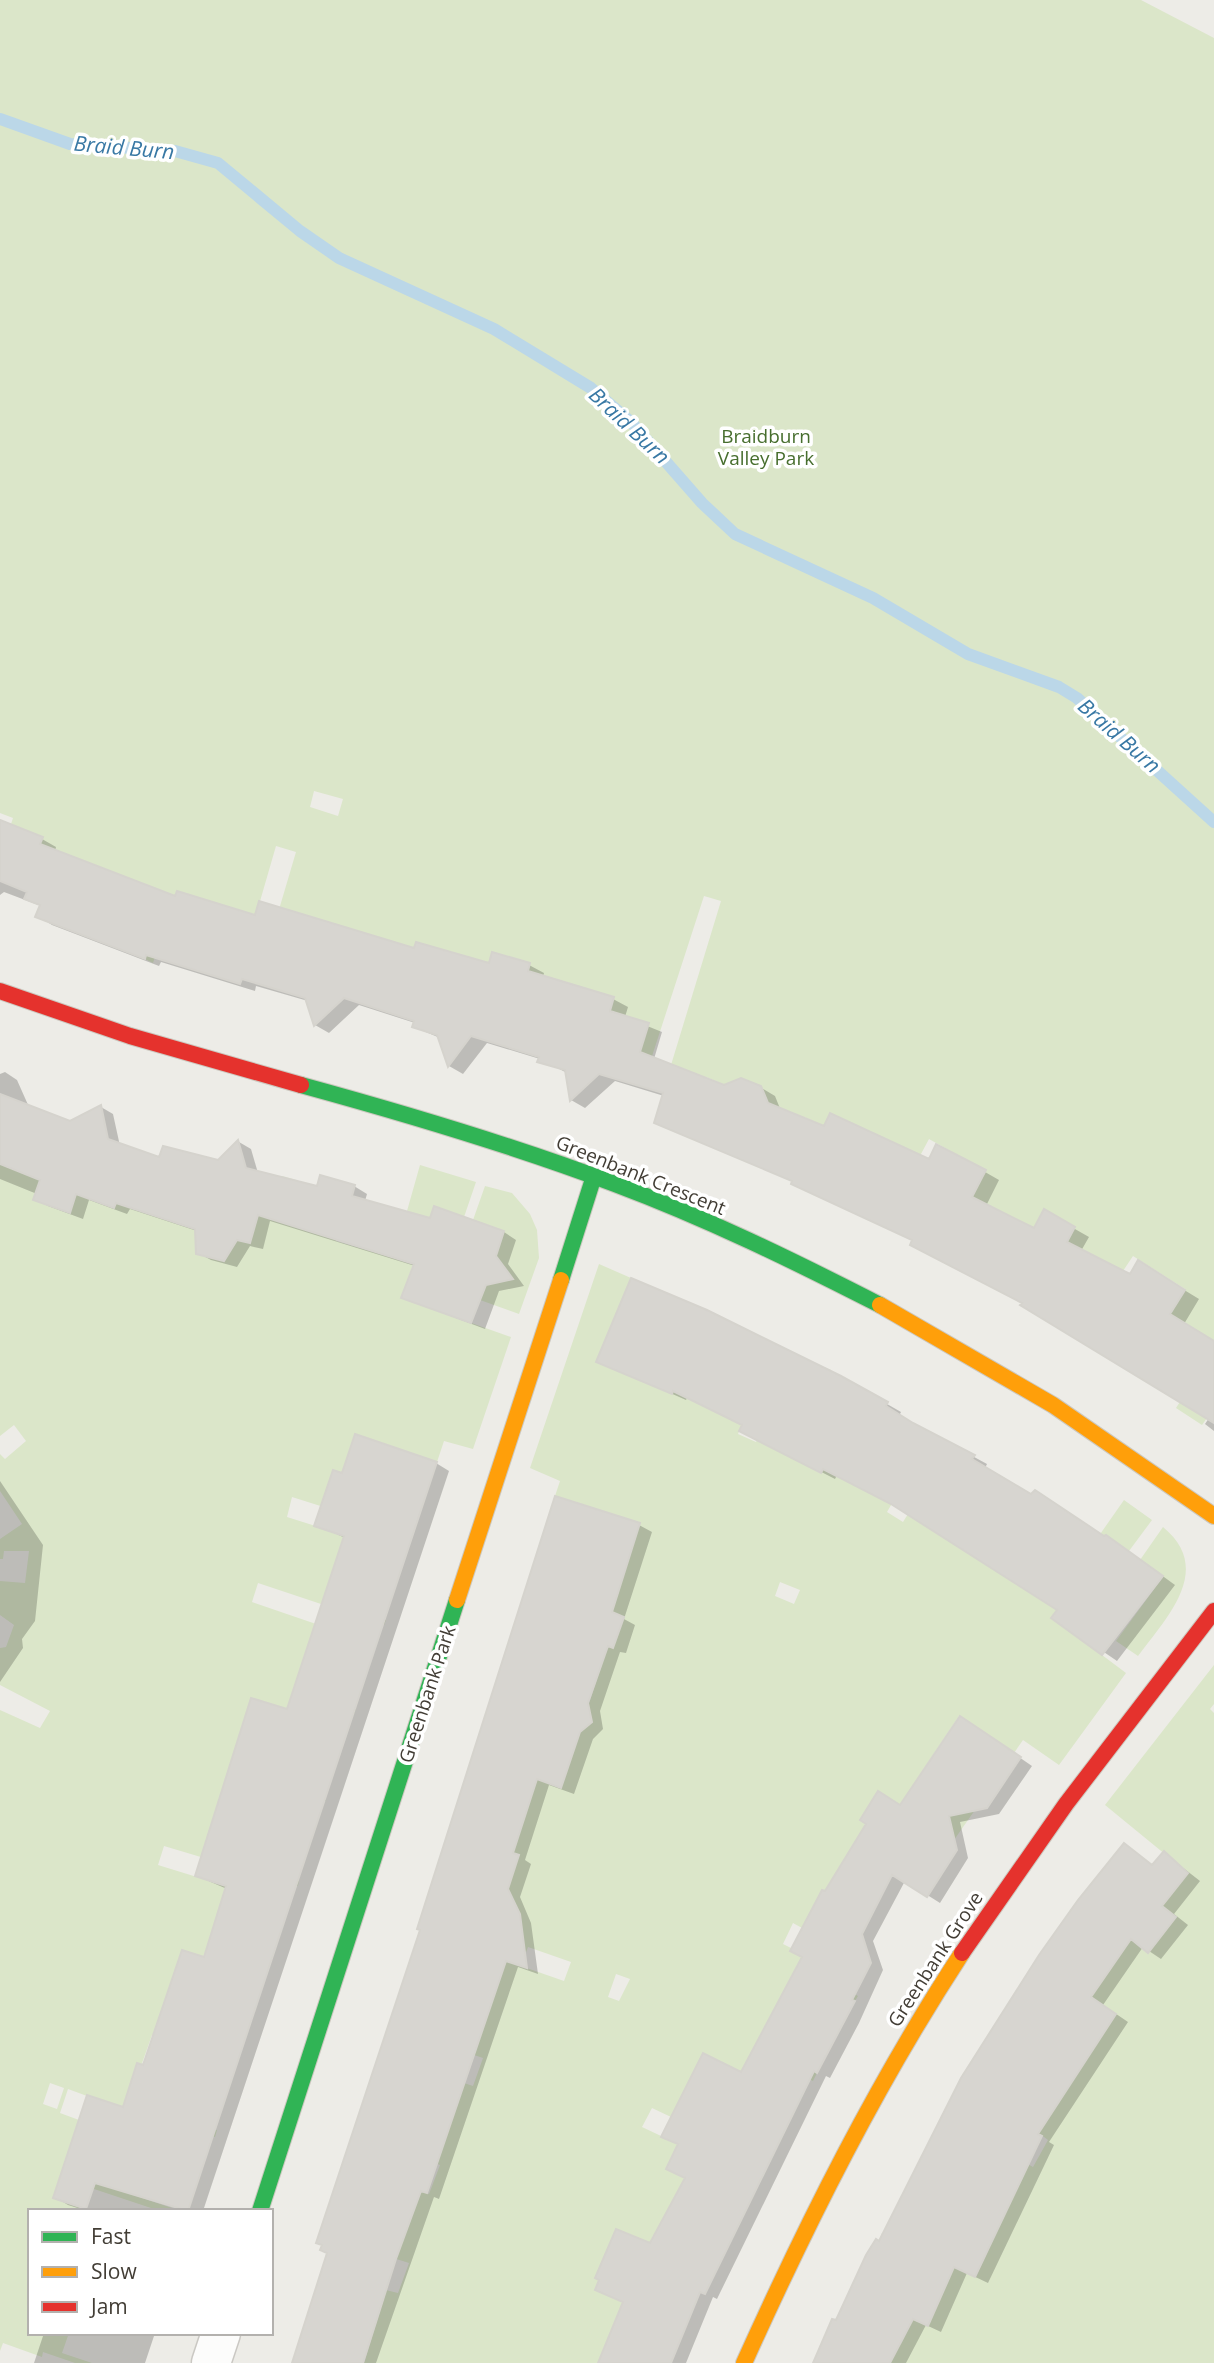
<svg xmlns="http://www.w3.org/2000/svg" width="1214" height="2363" font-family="'Open Sans',sans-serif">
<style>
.green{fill:#dbe6c9;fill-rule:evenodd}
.shadow{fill:#0003}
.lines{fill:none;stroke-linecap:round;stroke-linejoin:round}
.stream{stroke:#bbd7e8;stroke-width:12}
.building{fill:#d7d5d0;stroke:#d5d3cd;stroke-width:2}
.street-casing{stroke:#cac8c3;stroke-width:41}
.fast-casing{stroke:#ccc8bf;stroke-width:18}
.slow-casing{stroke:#ccc8bf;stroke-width:18}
.jam-casing{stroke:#ccc8bf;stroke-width:18}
.street{stroke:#fcfcfb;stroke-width:38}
.fast{stroke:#30b455;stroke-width:16}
.slow{stroke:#ff9f0a;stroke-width:16}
.jam{stroke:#e5322d;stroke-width:16}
.labels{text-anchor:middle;stroke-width:7;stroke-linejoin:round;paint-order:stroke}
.park-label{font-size:19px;fill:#476e2e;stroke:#fff}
.street-label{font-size:19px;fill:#423d35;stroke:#fff}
.water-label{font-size:21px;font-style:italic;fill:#3878a4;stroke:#fff}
</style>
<rect width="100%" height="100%" fill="#edece7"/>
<!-- green -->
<path class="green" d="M0,0H1141L1214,38V1408L1202,1425L1176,1408L1212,1352L1203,1334L1170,1314L1185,1289L1133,1256L1117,1280L1063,1250L1075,1227L1045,1210L1032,1232L972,1197L986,1171L929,1139L914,1167L884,1154L890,1141L860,1127L854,1140L804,1117L778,1175L763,1169L787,1111L706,1077L699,1092L671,1065L721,901L704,896L642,1087L630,1083L648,1023L610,1011L519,1041L516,1050L504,1046L530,964L493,952L488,964L389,1012L373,1008L389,952L257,984L296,852L276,846L256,915L177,891L153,963L145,959L159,921L150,917L160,890L52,849L45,870L27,892L21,890L43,837L11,824L13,818L0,813ZM314,791L343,799L338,816L310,807Z
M14,1156L33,1163L70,1213L76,1194L114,1208L116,1203L186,1190L177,1224L195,1229L196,1254L223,1261L237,1240L250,1243L258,1213L274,1204L282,1176L296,1180L287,1214L336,1237V1241L388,1256L407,1211L420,1165L476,1182L464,1217L434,1206L401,1298L511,1337L473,1449L444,1441L437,1462L356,1435L330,1509L292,1497L287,1517L344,1535L323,1599L386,1620L384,1625L258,1583L252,1602L316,1624L294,1688L356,1709L348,1729L251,1698L326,1795V1801L244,1776L218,1853L299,1880L298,1886L164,1846L158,1865L226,1886L270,1965L268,1970L207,1950L159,2020L242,2048L240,2054L152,2035L128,2103L217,2130L215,2137L127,2109L124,2192L181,2211H160L94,2189L92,2192L53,2198L91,2211H30V2333H69L62,2353L92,2363H75L43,2352L42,2357L3,2343L0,2351V1710L40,1728L50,1711L0,1685V1648L6,1647L14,1625L0,1615V1581L25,1583L29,1551H4L3,1559H0V1539L22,1524L0,1491V1454L5,1459L26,1441L14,1425L0,1436V1164L9,1168ZM50,2083L64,2088L57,2109L43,2104ZM68,2089L87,2096L79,2120L60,2113Z
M485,1186L512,1193L530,1214L537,1230L539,1258L519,1314L480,1300L485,1285L499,1282L504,1267L496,1256L504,1231L473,1220Z
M599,1264L631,1278L596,1362L672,1393L707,1310L735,1324L748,1411L738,1434L756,1442L766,1420L790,1431L821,1366L831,1370L829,1377L843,1384L802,1463L820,1473L823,1469L874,1495L913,1423L932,1435L887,1512L903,1522L908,1514L959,1545L1001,1476L1096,1540L1124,1500L1152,1520L1129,1551L1105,1535L1059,1599L1074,1634L1126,1673L1059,1765L1023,1740L1014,1753L959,1716L921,1773L975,1810L954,1840L878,1791L860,1820L879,1833L851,1849L841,1865L882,1895L880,1898L842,1900L822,1890L802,1928L793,1923L783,1944L791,1948V1951L852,1983L848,1990L858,1996L855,2001L796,1970L817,2073L813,2081L786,2068L775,2090L703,2053L681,2097L768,2163L652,2108L642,2127L678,2144L666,2169L685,2178L668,2211L690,2252L653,2236L650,2243L616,2229L596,2278L599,2280L595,2290L618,2300L623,2290L641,2331L615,2321L598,2363H364L385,2295L320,2274L398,2293L409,2263L390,2257L343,2183L415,2208L421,2191L429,2194L440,2165L419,2157L464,2083L473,2086L483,2058L453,2048L497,1902L519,1855L513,1853L474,1756L561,1788L608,1646L613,1648L624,1617L529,1578L534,1563L618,1590L640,1524L555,1496L560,1481L530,1468ZM780,1582L800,1590L794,1604L775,1596ZM528,1947L571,1962L564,1981L521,1966ZM616,1974L630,1979L619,2001L608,1997Z
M1163,1527C1214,1569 1168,1616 1138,1656L1116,1641L1163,1577L1140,1560Z
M1214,1665V1704L1210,1709L1214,1713V2363H890L875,2356L836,2320L838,2315L901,2344L913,2319L928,2325L944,2291L901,2271L909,2255L879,2241L882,2233L976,2277L1006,2211L972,2195L1017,2158L1033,2167L1048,2140L962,2075L970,2064L1050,2114L1047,2012L1016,1991L1020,1984L1101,2036L1116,2014L1091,1997L1114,1964L1083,1944L1093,1929L1069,1912L1079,1898L1147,1953L1176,1917L1162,1906L1188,1873L1105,1805Z"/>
<!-- shadow -->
<path class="shadow" d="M0,822L42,839L56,847L55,851L176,898L490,965H529L544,973L543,977L613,999L628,1007L625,1017L662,1032L654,1059L724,1087H760L775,1096L781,1111L825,1129L930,1161L985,1172L999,1180L986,1206L1034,1231L1045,1212L1089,1237L1081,1251L1130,1277L1153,1271L1199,1299L1184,1324L1214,1343V1431L1205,1424L1209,1418L1024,1303L914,1241L794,1182L656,1122L664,1096L615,1081L585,1108L571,1100L567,1073L540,1059L487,1043L463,1074L449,1066L440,1038L414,1027L415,1023L359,1005L329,1033L315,1025L308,1001L256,986L255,991L161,962L159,966L52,925L38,916L41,906L4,892L0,895Z
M5,1072L17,1080L29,1107L70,1123L101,1107L113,1114L120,1146L160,1160L218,1162L239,1142L251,1149L258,1173L318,1188L354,1186L367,1194L365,1201L431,1220L435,1209L504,1232L516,1240L508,1264L524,1286L499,1291L485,1329L403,1298L415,1266L270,1221L263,1249L250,1246L237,1267L211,1260L198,1253L197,1231L130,1209L127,1214L89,1200L83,1219L48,1206L35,1199L37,1194L0,1179V1074Z
M598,1361L840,1377L901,1412L899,1416L987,1464L985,1468L1120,1545L1175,1585L1117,1661L1054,1618L1060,1609L902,1508L837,1475L835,1479L755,1438L744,1425L687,1398L686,1400Z
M436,1463L449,1471L203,2211H87L68,2205L55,2197L124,2109L144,2067L205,1959L227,1889L197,1876L288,1711L345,1538L317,1525L343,1476Z
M0,1481L43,1545L35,1621L22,1639L23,1648L0,1682Z
M639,1525L652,1532L624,1619L635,1625L626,1653L620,1652L600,1711L603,1729L593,1739L574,1794L549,1785L525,1860L531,1864L520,1897L531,1923L538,1974L518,1967L439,2199L434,2197L376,2363H294Z
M972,1725L1032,1766L999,1814L960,1822L968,1858L940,1903L905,1881L873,1941L883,1970L859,2023L830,2078L826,2076L717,2299L713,2297L686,2363H600L624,2303L597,2289L651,2245L804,1957L825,1893Z
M1124,1845L1154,1866L1164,1853L1200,1881L1174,1914L1188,1925L1161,1959L1143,1947L1103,2005L1128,2022L1049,2142L1054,2145L988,2283L967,2273L941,2332L926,2325L906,2363H815L879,2243Z
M44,2333H155L145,2363H34Z"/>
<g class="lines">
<!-- stream -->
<path class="stream" d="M0,119L70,144L175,151L218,163L300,231L339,258L494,329L591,388L631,422L702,503L735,534L873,598L968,654L1059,687L1077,698L1214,822"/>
</g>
<!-- building -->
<path class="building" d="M0,820L43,837L40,844L175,896L177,891L255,915L259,901L414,948L416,942L489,963L492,952L530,963L528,971L614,997L610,1011L649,1023L640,1052L724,1085L741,1078L761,1086L768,1103L824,1126L830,1113L929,1159L936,1144L986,1170L972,1197L1034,1228L1044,1209L1075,1227L1067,1242L1130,1274L1138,1260L1185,1290L1170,1314L1214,1341V1423L1020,1305L1022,1303L910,1245L912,1240L791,1184L792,1181L654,1123L663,1093L599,1074L570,1101L565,1070L537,1062L539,1057L471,1036L448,1067L437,1035L412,1027L414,1021L344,998L314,1026L305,998L242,979L240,984L146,955L145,959L35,917L40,905L24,899L27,892L0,881Z
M0,1094L70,1121L101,1105L108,1139L159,1157L163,1146L218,1160L238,1140L246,1168L317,1186L320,1175L355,1185L352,1196L430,1218L434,1206L504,1231L496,1256L513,1279L486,1285L471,1323L401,1298L414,1264L258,1215L250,1243L237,1240L224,1261L196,1254L195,1229L116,1203L114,1208L76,1194L70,1213L33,1200L40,1180L0,1164Z
M631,1278L707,1310L841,1376L888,1402L886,1406L913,1423L975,1455L972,1459L1031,1494L1035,1490L1104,1536L1106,1535L1163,1576L1102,1655L1051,1618L1057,1610L891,1504L823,1469L821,1473L739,1431L742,1425L673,1391L672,1394L596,1362Z
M355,1434L437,1462L188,2211L95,2183L86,2209L53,2198L87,2095L123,2107L137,2063L143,2065L182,1950L204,1957L226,1886L195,1876L251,1698L287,1709L344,1536L314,1526L333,1470L342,1473Z
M555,1496L640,1523L612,1612L624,1617L613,1648L608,1646L588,1703L592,1722L580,1732L561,1788L537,1779L513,1853L519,1855L508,1889L520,1914L527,1968L506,1961L427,2193L421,2191L396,2259L363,2363H292L327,2253L320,2250L322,2245L316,2243L420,1930L417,1929Z
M960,1716L1021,1757L987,1808L949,1816L957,1850L927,1897L892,1875L862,1934L871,1963L852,2000L855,2001L817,2073L814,2071L705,2294L700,2292L671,2363H598L623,2302L595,2290L599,2280L595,2278L616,2229L650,2243L685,2178L666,2169L678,2144L661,2137L703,2053L741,2072L802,1957L790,1951L822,1890L825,1891L866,1824L860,1820L878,1791L900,1805Z
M1124,1843L1152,1865L1164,1851L1188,1873L1162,1906L1176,1917L1148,1953L1131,1939L1091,1997L1116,2014L1038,2134L1042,2136L975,2277L954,2267L928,2326L913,2319L890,2363H813L832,2319L836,2320L866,2255L876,2239L879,2241L961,2078L1039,1955L1078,1900Z"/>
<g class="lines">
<!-- street casing -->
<g class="street-casing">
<path id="street" d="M211,2363L221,2333"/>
</g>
<!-- fast casing -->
<g class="fast-casing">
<path id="fast" d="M301,1085C407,1114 512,1145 615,1184C706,1218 794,1261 880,1305
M561,1280L594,1176
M260,2211L457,1600"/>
</g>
<!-- slow casing -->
<g class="slow-casing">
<path id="slow" d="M880,1305L1053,1405L1214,1516
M457,1600L561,1280
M744,2363C808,2221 877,2083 962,1953"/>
</g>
<!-- jam casing -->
<g class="jam-casing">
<path id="jam" d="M0,991L130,1036L301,1085
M962,1953L1066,1804L1214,1611"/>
</g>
<!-- street -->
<use href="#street" class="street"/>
<!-- fast -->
<use href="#fast" class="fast"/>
<!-- slow -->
<use href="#slow" class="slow"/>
<!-- jam -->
<use href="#jam" class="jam"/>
</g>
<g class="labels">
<!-- park labels -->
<g class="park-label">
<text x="766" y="443">Braidburn<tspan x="766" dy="22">Valley Park</tspan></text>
</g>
<!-- street labels -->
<g class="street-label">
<text transform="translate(641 1175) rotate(22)" y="7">Greenbank Crescent</text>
<text transform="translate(427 1694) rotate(-72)" y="7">Greenbank Park</text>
<text transform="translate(935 1959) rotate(-57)" y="7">Greenbank Grove</text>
</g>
<!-- water labels -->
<g class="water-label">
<text transform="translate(124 148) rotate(5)" y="7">Braid Burn</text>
<text transform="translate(629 426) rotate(43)" y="7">Braid Burn</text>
<text transform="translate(1119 736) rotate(41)" y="7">Braid Burn</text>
</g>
</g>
<!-- legend -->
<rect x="28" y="2209" width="245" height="126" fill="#ffffff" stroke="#b3b1ae" stroke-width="2"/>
<rect x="42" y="2232" width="35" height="10" fill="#30b455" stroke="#b3b1ae" stroke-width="2"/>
<text x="91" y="2244" font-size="21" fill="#423d35">Fast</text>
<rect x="42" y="2267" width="35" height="10" fill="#ff9f0a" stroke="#b3b1ae" stroke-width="2"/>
<text x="91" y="2279" font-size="21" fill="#423d35">Slow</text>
<rect x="42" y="2302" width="35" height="10" fill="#e5322d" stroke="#b3b1ae" stroke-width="2"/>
<text x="91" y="2314" font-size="21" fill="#423d35">Jam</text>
</svg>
